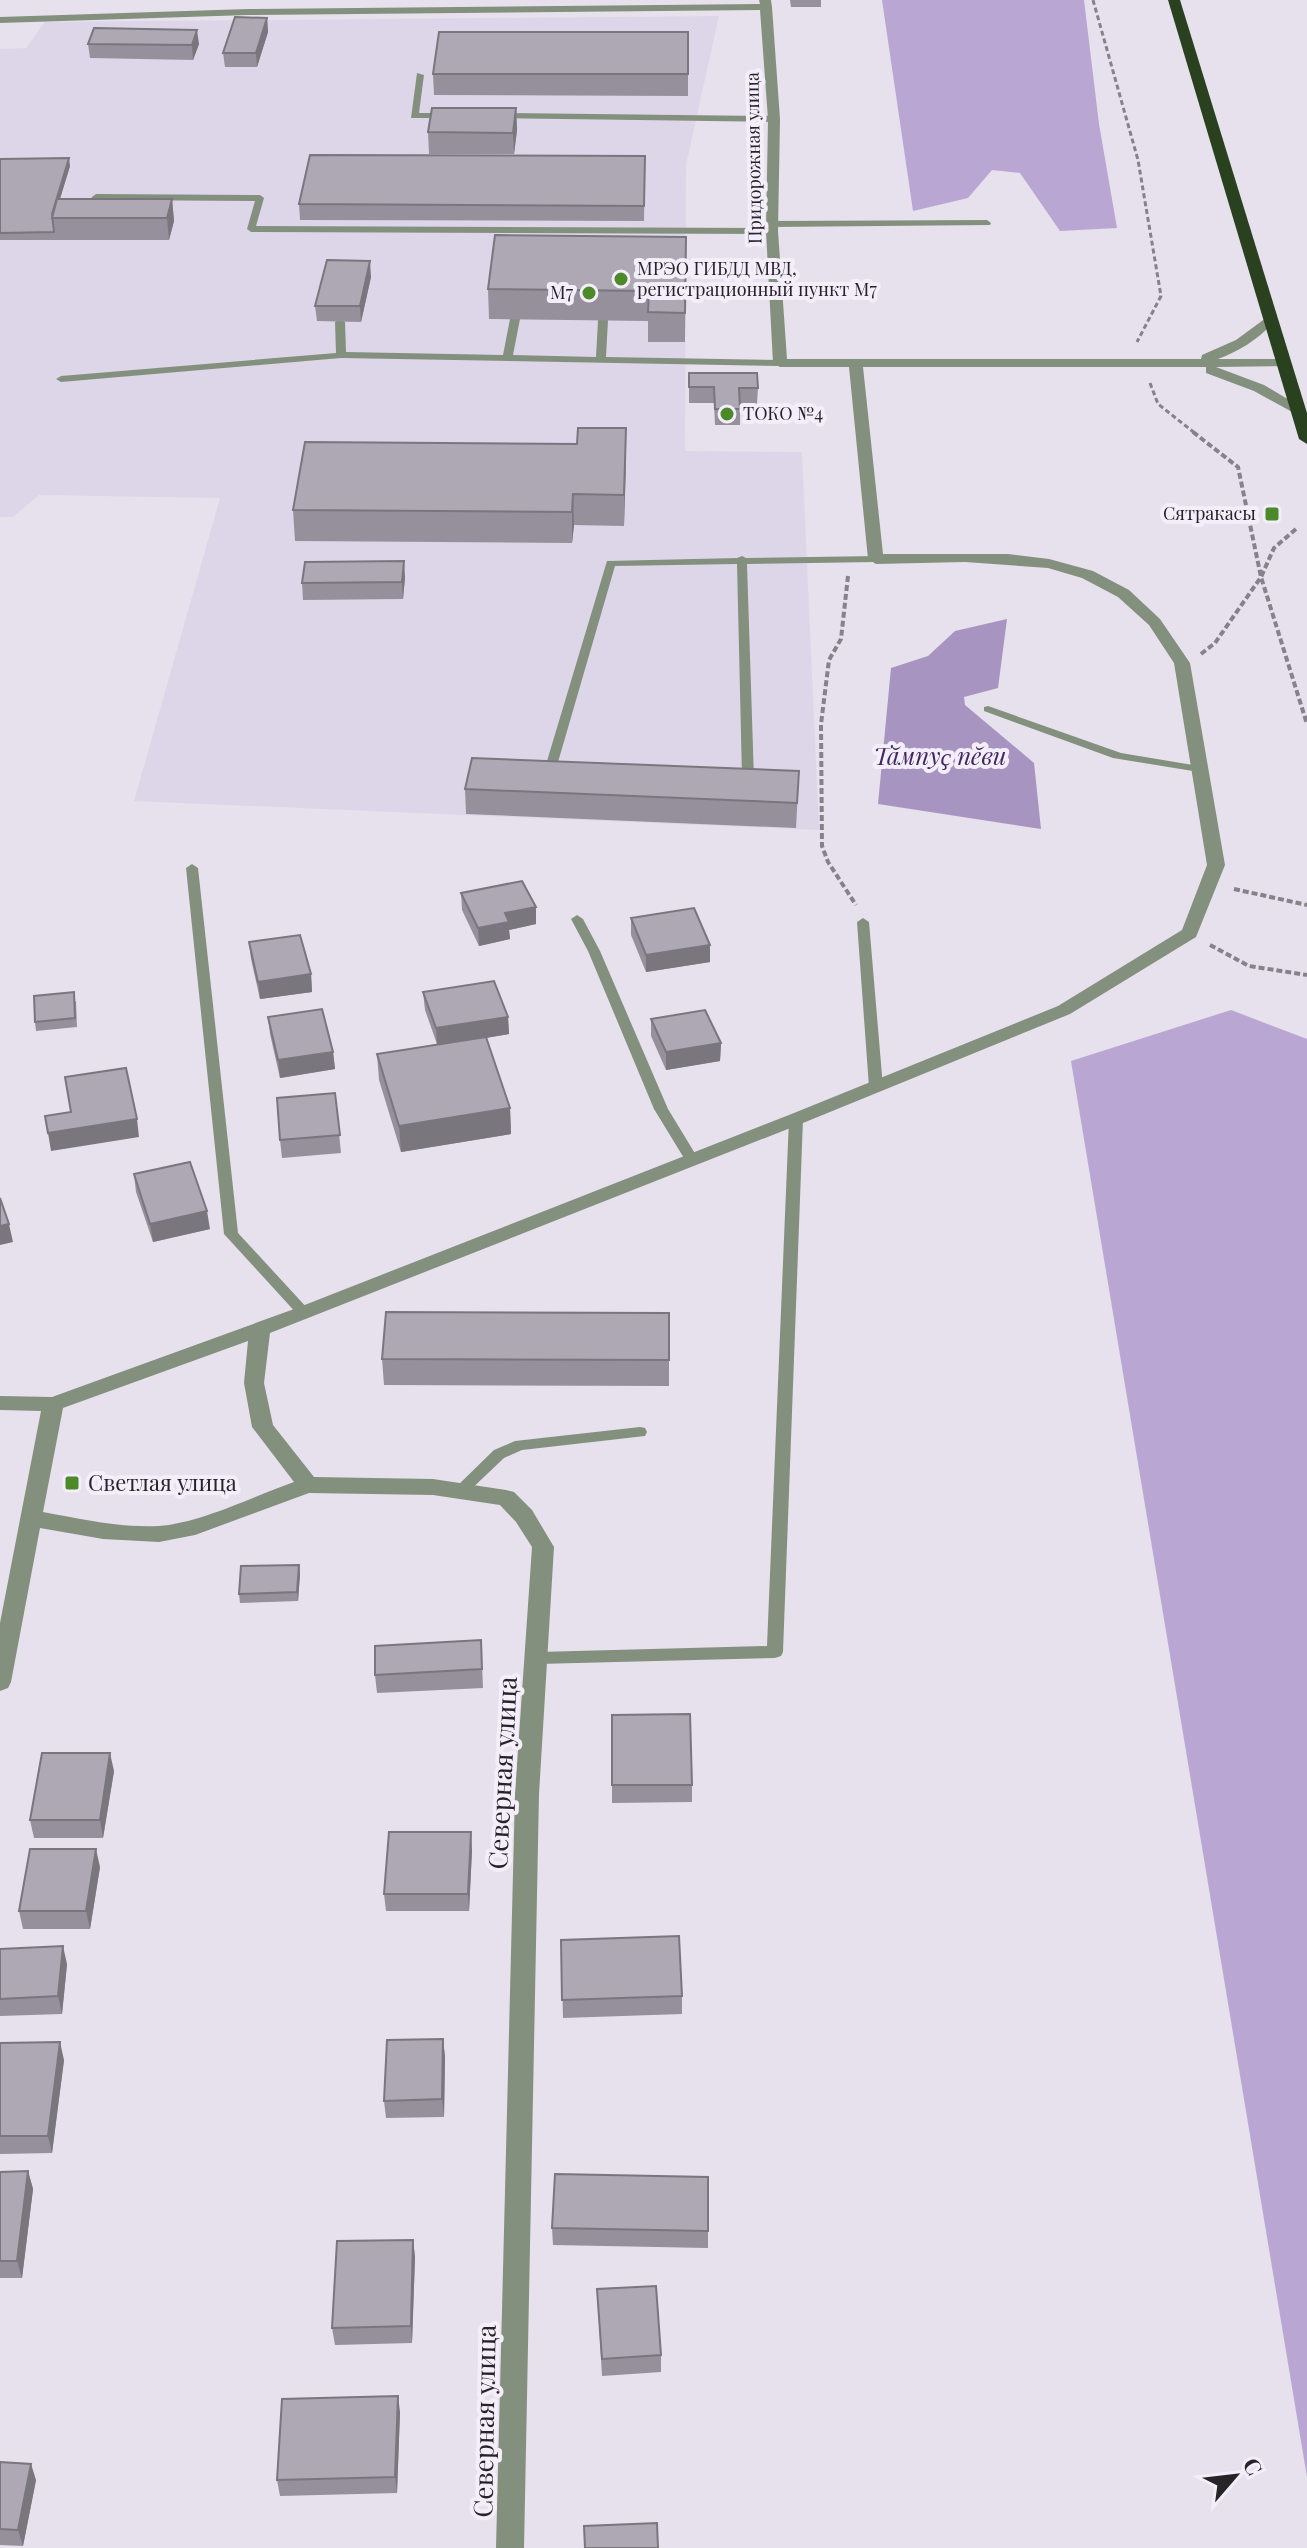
<svg xmlns="http://www.w3.org/2000/svg" width="1307" height="2548" font-family="'Playfair Display',serif">
<style>
.built{fill:#ddd6e9}
.forest{fill:#b9a6d3}
.water{fill:#a794c0}
.lines{fill:none;stroke-linecap:round;stroke-linejoin:round}
.path-far1{stroke:#85828a;stroke-width:3;stroke-dasharray:5 3;stroke-linecap:butt}
.path{stroke:#85828a;stroke-width:4;stroke-dasharray:6 3;stroke-linecap:butt}
.service{fill:#84907e;fill-rule:evenodd}
.minor{fill:#84907e;fill-rule:evenodd}
.trunk{fill:#2a4120;fill-rule:evenodd}
.wall{fill:#95909b}
.shaded-wall{fill:#79767e}
.building{fill:#ada8b4;stroke:#79767e;stroke-width:2}
.poi-dot{fill:#4c8928;stroke:#f3eefa;stroke-width:3}
.labels{text-anchor:middle;stroke-width:8;stroke-linejoin:round;paint-order:stroke}
.far-street-label{font-size:18px;fill:#262428;stroke:#f3eefa}
.far-poi-label{font-size:18px;fill:#262428;stroke:#f3eefa;text-anchor:start}
.poi-label{font-size:22px;fill:#262428;stroke:#f3eefa;text-anchor:start}
.water-label{font-size:24px;font-style:italic;fill:#432860;stroke:#f3eefa}
.near-street-label{font-size:26px;fill:#262428;stroke:#f3eefa}
</style>
<rect width="100%" height="100%" fill="#e6e1ed"/>
<!-- built -->
<path class="built" d="M719,16L686,165L685,451L802,452L819,830L134,801L220,498L39,495L13,517H0V49L26,48L45,22Z"/>
<!-- forest -->
<path class="forest" d="M882,0H1084L1099,124L1117,228L1060,231L1020,173L992,170L968,198L913,211Z
M1231,1010L1307,1039V2477L1071,1061Z"/>
<!-- water -->
<path class="water" d="M1007,619L998,688L964,697L965,705L1034,763L1041,829L878,804L891,668L928,656L955,631Z"/>
<g class="lines">
<!-- path-far1 -->
<path class="path-far1" d="M1093,0L1138,160L1161,296L1137,342
M1150,383L1158,404L1196,434"/>
<!-- path -->
<path class="path" d="M1193,432L1238,467L1261,577L1307,724
M848,576L841,639L829,660L821,724L822,846L828,862L856,905
M1201,654L1215,643L1261,577L1274,548L1296,529
M1234,889L1307,905
M1210,945L1249,966L1307,975"/>
<!-- service -->
<path class="service" d="M417,73L424,75L419,113H448L452,116L451,118H411Z
M497,113L774,116L778,119L774,122L494,118L493,116Z
M96,194L260,195L264,198L256,226L772,228L776,231L772,234L251,232L247,229L255,201L99,200L91,216H85L84,214L92,197Z
M987,220L991,223L990,225L772,227L768,224L772,221Z
M515,316L520,319L513,355L596,357L598,320L603,317L608,320L606,357L780,360L785,363L780,366L341,358L61,382L56,379L61,376L336,353L335,322L340,319L345,322L346,352L503,355L510,319Z
M742,556L746,558L876,556L881,559L876,562L747,564L754,779L752,781L741,782L735,779L742,776L737,564L615,566L556,769L562,772L556,775L546,773L544,771L607,561L737,558Z
M988,706L1121,753L1199,766L1205,769L1199,772L1113,758L984,711V707Z
M192,864L198,868L238,1233L309,1310L311,1313L304,1318L299,1316L224,1234L186,868Z
M577,915L583,919L600,951L668,1109L699,1160L697,1163H687L654,1109L588,951L571,919Z
M863,918L869,922L883,1087L876,1091L869,1087L857,922Z
M796,1115L803,1119L783,1652L781,1656L775,1658L538,1664L532,1662L530,1658L532,1654L538,1652L767,1646L789,1119Z
M640,1427L645,1428L647,1432L645,1436L522,1450L504,1458L465,1495H455L452,1491L494,1450L515,1441Z"/>
<!-- minor -->
<path class="minor" d="M759,0H771L772,7L780,119L778,231L787,359H1201L1202,355L1236,340L1270,315L1277,319C1261,337 1241,351 1218,359H1284L1289,360V366L1216,367L1264,385L1306,410L1294,413L1254,391L1206,373V367H863L883,554H1008L1049,559L1093,571L1129,590L1160,619L1190,663L1225,865L1196,937L1070,1014L803,1123L270,1333L264,1383L273,1425L314,1477L433,1479L506,1490L514,1492L532,1510L554,1547L539,1794L524,2548H496L515,1794L532,1547L516,1522L500,1505L433,1495L309,1493L195,1535L159,1542L103,1539L40,1528L11,1682L8,1688L0,1691V1623L41,1411L0,1410V1396L52,1397L297,1308L789,1115L1058,1006L1182,930L1207,865L1174,663L1149,625L1118,597L1082,578L1048,568L965,562L876,564L868,559L849,367H780L773,363L766,231L768,119L760,10L248,15L0,23V17L248,9L760,4ZM248,1341L244,1383L252,1427L294,1482C254,1496 201,1523 159,1526C121,1528 81,1519 43,1512L63,1408Z"/>
<!-- trunk -->
<path class="trunk" d="M1168,0H1180L1307,413V444L1299,439Z"/>
</g>
<!-- wall -->
<path class="wall" d="M790,0H821V7H791Z
M267,18L268,32L257,67H225L223,53Z
M688,32V96L434,95L433,74Z
M88,44H199L193,60L90,58Z
M516,108L517,130L514,154H429L428,132Z
M645,156L644,221L300,220L299,204Z
M0,159L70,166L60,199H172L174,221L169,240H0Z
M686,237L685,342H648V321L489,319L488,289Z
M371,277L361,322L317,321L315,306Z
M689,373L758,388L757,404H740V425H715L714,403H689Z
M626,428L624,526L574,525L572,543L295,541L293,510L577,444Z
M405,577L403,599L303,600L302,583Z
M799,771L796,828L466,814L465,789Z
M461,893L536,924L509,930L510,939L479,946L462,910Z
M631,918L710,945V962L646,972L631,935Z
M249,942L311,974L312,992L260,999L251,959Z
M423,992L508,1017L509,1034L486,1038L510,1108L511,1134L401,1152L379,1080L377,1054L437,1044L425,1010Z
M76,1001L77,1027L36,1031L35,1022Z
M268,1017L333,1052L335,1069L280,1078L270,1034Z
M651,1019L721,1043L720,1061L666,1070L651,1036Z
M335,1093L341,1153L282,1158L280,1140Z
M134,1174L210,1229L153,1242L136,1192Z
M382,1359L669,1360V1386L384,1385Z
M299,1565L300,1574L298,1601L240,1603L239,1594Z
M481,1640L483,1688L377,1693L375,1675Z
M612,1715L692,1785V1802L612,1803Z
M114,1771L103,1838H34L30,1820Z
M472,1850L469,1911H386L384,1894Z
M100,1867L90,1929H23L19,1911Z
M561,1940L682,1996V2014L563,2018Z
M0,1949L67,1964L62,2014L0,2016Z
M443,2039L445,2057L444,2117L386,2118L384,2101Z
M0,2043L64,2060L52,2153L0,2154Z
M28,2171L33,2189L22,2278H0V2172Z
M708,2177V2248L553,2245L552,2228Z
M413,2240L415,2257L412,2343L335,2345L332,2328Z
M597,2289L661,2355V2372L602,2376Z
M400,2412L397,2493L280,2496L277,2480Z
M0,2462L36,2480L23,2546L0,2545Z"/>
<!-- shaded-wall -->
<path class="shaded-wall" d="M267,18L268,32L257,67L256,53Z
M197,30L199,44L193,60L192,45Z
M516,108L517,130L514,154L513,133Z
M69,158L70,166L54,218L52,214Z
M172,199L174,221L169,240L167,218Z
M370,261L371,277L361,322L360,306Z
M626,428V459L624,526V495Z
M573,494L574,525L572,543V512Z
M404,561L405,577L403,599L402,582Z
M536,907V924L509,930L510,939L479,946L478,928L505,913Z
M710,945V962L646,972V955Z
M311,974L312,992L260,999L258,982Z
M508,1017L509,1034L437,1046L436,1028Z
M721,1043L720,1061L666,1070V1052Z
M333,1052L335,1069L280,1078L278,1060Z
M510,1108L511,1134L401,1152L399,1126Z
M137,1119L139,1137L51,1151L48,1133Z
M207,1211L210,1229L153,1242L150,1224Z
M9,1224L13,1242L0,1245V1226Z
M299,1565L300,1574L298,1601L297,1592Z
M110,1753L114,1771L103,1838L100,1820Z
M471,1832L472,1850L469,1911L468,1894Z
M96,1849L100,1867L90,1929L86,1911Z
M63,1946L67,1964L62,2014L58,1996Z
M443,2039L445,2057L444,2117L442,2099Z
M60,2042L64,2060L52,2153L48,2136Z
M28,2171L33,2189L22,2278L17,2261Z
M413,2240L415,2257L412,2343L411,2326Z
M398,2396L400,2412L397,2493L395,2477Z
M31,2464L36,2480L23,2546L18,2530Z"/>
<!-- building -->
<path class="building" d="M235,17L267,18L256,53H223Z
M94,28L197,30L192,45L88,44Z
M439,32H688V74H433Z
M432,108H516L513,133L428,132Z
M310,155L645,156L644,206L299,204Z
M69,158L52,214L54,232L0,233V159Z
M57,199H172L167,218H52Z
M495,235L686,237L685,313L648,312L649,291L488,289Z
M327,260L370,261L360,306H315Z
M689,373H757L758,388H739L740,409H715L714,387H689Z
M578,428H626L624,495L573,494L572,512L293,510L305,442L577,444Z
M404,561L402,582L302,583L305,562Z
M472,758L799,771L797,803L465,789Z
M522,881L536,907L505,913L509,922L478,928L461,893Z
M694,908L710,945L646,955L631,918Z
M300,935L311,974L258,982L249,942Z
M494,981L508,1017L436,1028L423,992Z
M74,992L75,1018L35,1022L34,996Z
M322,1009L333,1052L278,1060L268,1017Z
M705,1010L721,1043L666,1052L651,1019Z
M486,1037L510,1108L399,1126L377,1054Z
M126,1068L137,1119L48,1133L45,1116L71,1112L65,1077Z
M335,1093L340,1135L280,1140L277,1098Z
M190,1162L207,1211L150,1224L134,1174Z
M0,1198L9,1224L0,1226Z
M386,1312L669,1313V1360L382,1359Z
M299,1565L297,1592L239,1594L241,1566Z
M481,1640L482,1669L375,1675V1646Z
M690,1714L692,1785H612V1715Z
M42,1753H110L100,1820H30Z
M389,1832H471L468,1894H384Z
M30,1849H96L86,1911H19Z
M679,1936L682,1996L562,2000L561,1940Z
M63,1946L58,1996L0,1999V1949Z
M443,2039L442,2099L384,2101L387,2040Z
M60,2042L48,2136H0V2043Z
M28,2171L17,2261H0V2172Z
M555,2174L708,2177V2231L552,2228Z
M413,2240L411,2326L332,2328L337,2241Z
M656,2286L661,2355L602,2359L597,2289Z
M398,2396L395,2477L277,2480L282,2399Z
M0,2462L31,2464L18,2530L0,2529Z
M657,2523L658,2548H585L584,2526Z"/>
<!-- markers -->
<g class="poi-dot">
<circle cx="621" cy="279" r="8"/>
<circle cx="589" cy="293" r="8"/>
<circle cx="727" cy="414" r="8"/>
<rect x="1264" y="506" width="16" height="16" rx="4"/>
<rect x="64" y="1475" width="16" height="16" rx="4"/>
</g>
<g class="labels">
<!-- far-street labels -->
<g class="far-street-label">
<text transform="translate(754 158) rotate(-91)" y="6">Придорожная улица</text>
</g>
<!-- far-poi labels -->
<g class="far-poi-label">
<text x="637" y="275">МРЭО ГИБДД МВД,<tspan x="637" dy="21">регистрационный пункт М7</tspan></text>
<text x="573" y="299" text-anchor="end">М7</text>
<text x="743" y="420">ТОКО №4</text>
<text x="1256" y="520" text-anchor="end">Сятракасы</text>
</g>
<!-- poi labels -->
<g class="poi-label">
<text x="88" y="1491">Светлая улица</text>
</g>
<!-- water labels -->
<g class="water-label">
<text x="940" y="765">Тӑмпуҫ пӗви</text>
</g>
<!-- near-street labels -->
<g class="near-street-label">
<text transform="translate(503 1773) rotate(-87)" y="9">Северная улица</text>
<text transform="translate(485 2421) rotate(-89)" y="9">Северная улица</text>
</g>
</g>
<!-- north arrow -->
<g transform="translate(1235 2476) rotate(62)" stroke="#f3eefa" stroke-width="6" paint-order="stroke">
<path d="M0-6L14 30L0 20L-14 30Z" fill="#262428"/>
<text y="-12" font-size="22" font-weight="bold" text-anchor="middle" fill="#262428">С</text>
</g>
</svg>
